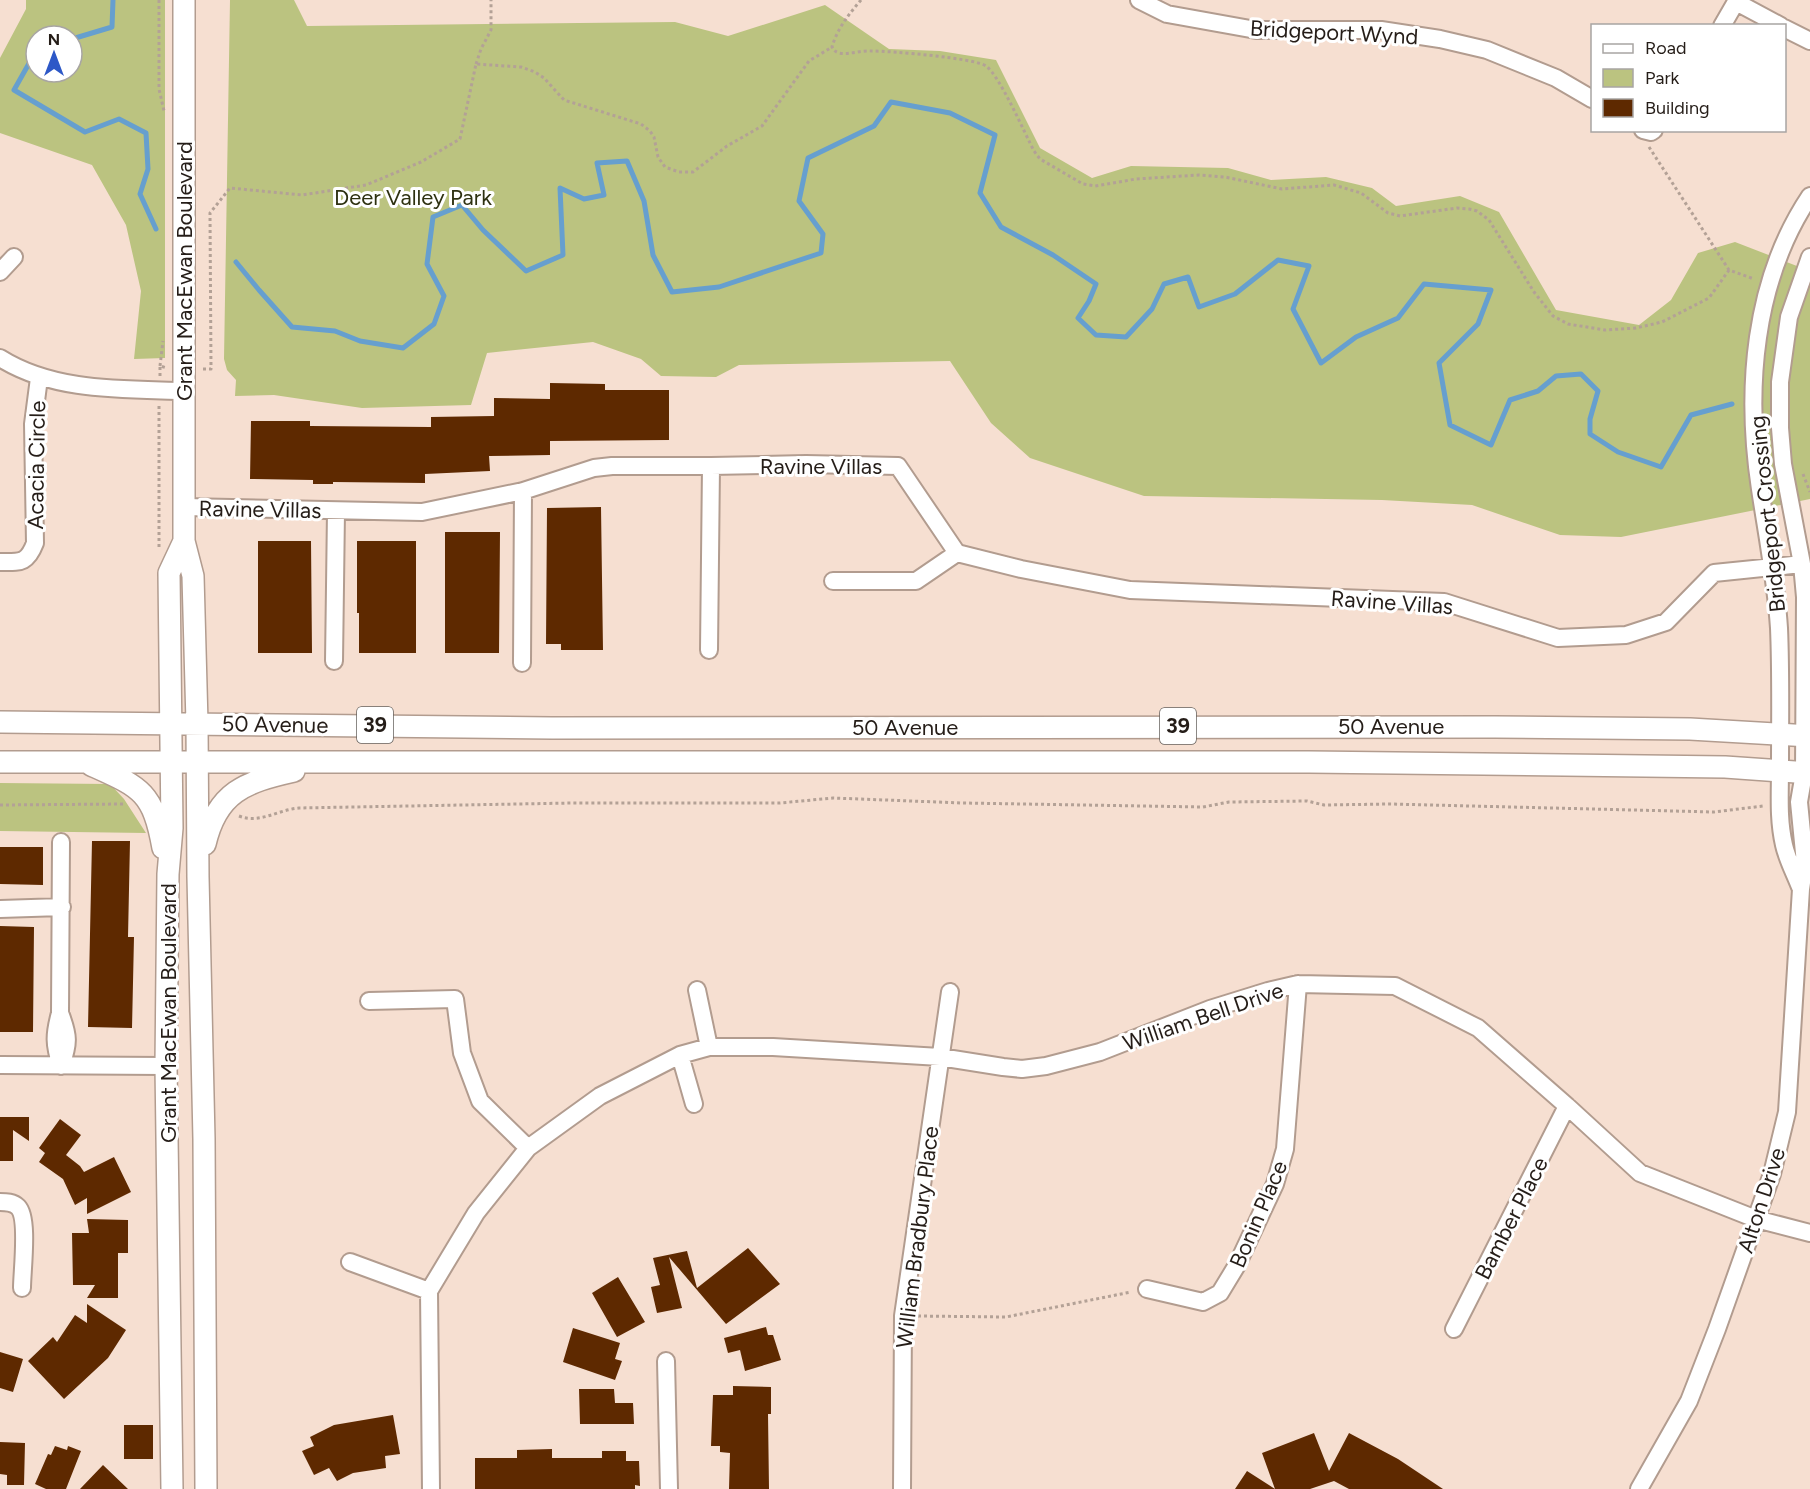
<svg xmlns="http://www.w3.org/2000/svg" width="1810" height="1489" font-family="Figtree,sans-serif">
<style>
.green{fill:#bbc380;fill-rule:evenodd}
.lines{fill:none;stroke-linecap:round;stroke-linejoin:round}
.stream{stroke:#669fcf;stroke-width:5}
.building{fill:#5e2900}
.minor-casing{stroke:#b29c8f;stroke-width:20}
.major-casing{stroke:#b29c8f;stroke-width:24}
.path{stroke:#b3a196;stroke-width:3;stroke-dasharray:3 3;stroke-linecap:butt}
.minor{stroke:#fff;stroke-width:16}
.major{stroke:#fff;stroke-width:21}
.labels{text-anchor:middle;stroke-width:6;stroke-linejoin:round;paint-order:stroke}
.shield{fill:#fff;stroke:#66615d;stroke-width:1.5}
.shield-label{font-size:21px;font-weight:bold;fill:#251d18}
.street-label{font-size:22px;fill:#251d18;stroke:#fff}
.park-label{font-size:22px;fill:#2e3111;stroke:#fff}
</style>
<rect width="100%" height="100%" fill="#f6dfd1"/>
<!-- green -->
<path class="green" d="M26,0H165V358L134,359L141,291L126,225L92,165L0,133V58L26,9ZM36,36H72V72H36Z
M230,0H294L307,26L675,22L728,36L825,5L889,49L940,51L996,60L1040,148L1092,178L1131,166L1228,168L1271,180L1326,177L1372,188L1396,206L1460,196L1499,212L1556,310L1639,325L1671,300L1698,253L1735,242L1810,271V499L1621,537L1560,535L1472,505L1382,500L1144,496L1030,458L991,423L950,361L739,365L716,377L661,376L641,359L593,342L487,353L471,405L362,408L274,395L235,396L236,380L227,370L224,359Z
M0,783L110,784L124,799L146,833L0,831Z"/>
<g class="lines">
<!-- stream -->
<path class="stream" d="M72,39L112,27L113,0
M36,51L14,90L85,132L119,119L146,133L148,169L140,194L156,229
M236,262L259,290L292,327L335,331L360,341L403,348L434,324L444,296L427,264L433,217L462,205L483,230L526,271L563,255L560,188L584,199L604,195L597,163L627,161L644,201L653,255L672,292L719,287L821,253L823,234L799,201L808,158L874,126L891,102L950,113L995,135L980,193L1001,227L1053,255L1096,284L1089,301L1078,318L1096,335L1126,337L1152,309L1164,284L1188,277L1199,307L1235,294L1278,260L1309,266L1293,309L1321,363L1356,337L1398,318L1424,284L1491,290L1478,324L1439,363L1450,425L1491,445L1510,400L1538,391L1556,376L1581,374L1598,391L1590,419V434L1618,452L1661,467L1691,415L1732,404"/>
</g>
<!-- building -->
<path class="building" d="M550,383L605,384V390H669V440L550,441V455L489,456L490,471L425,474V483L333,482V484H313V480L250,479L251,421H310V426L431,427V417L494,416V398L550,399Z
M601,507L603,650H561V644H546L547,508Z
M445,532H500L499,653H445Z
M258,541H311L312,653H258Z
M357,541H416V653H359V613H357Z
M92,841H130L128,937H134L132,1028L88,1027Z
M0,847H43V885L0,884Z
M0,926L34,927L33,1032H0Z
M0,1117H29V1141L13,1130V1161H0Z
M60,1119L81,1135L66,1155L80,1166L84,1172L114,1157L131,1192L87,1214V1198L75,1205L63,1179L39,1162L45,1153L39,1148Z
M87,1219L128,1220V1253H118V1298H87L95,1285H73L72,1233H89Z
M748,1248L780,1284L726,1324L669,1257L682,1308L657,1313L651,1287L660,1285L653,1258L687,1251L697,1288Z
M618,1277L645,1322L617,1337L592,1293Z
M87,1304L126,1330L108,1358L64,1399L28,1361L53,1337L57,1342L75,1315L87,1323Z
M766,1327L768,1335H773L781,1360L745,1371L740,1350L728,1353L724,1338Z
M573,1328L620,1343L615,1359L622,1361L615,1380L563,1362Z
M0,1352L23,1359L13,1392L0,1388Z
M733,1386L771,1387V1414H768L769,1489H729L730,1453L720,1452V1446H711L713,1395H733Z
M579,1389H614L615,1403H633L634,1424H580Z
M393,1415L400,1454L385,1456L386,1468L353,1473L337,1481L329,1468L314,1475L302,1451L314,1446L310,1437L334,1425Z
M124,1425H153V1459H124Z
M1314,1433L1329,1471L1349,1433L1398,1459L1443,1489H1349L1334,1481L1310,1489H1235L1247,1471L1275,1489L1262,1453Z
M0,1442L25,1443L24,1485H7V1475L0,1474Z
M55,1446L67,1450L68,1446L81,1451L66,1489H46L35,1484L48,1454L51,1455Z
M552,1449V1458H602V1451H626V1461H639L640,1486L635,1485V1489H475V1458H517V1450Z
M103,1465L128,1489H80Z"/>
<g class="lines">
<!-- minor casing -->
<g class="minor-casing">
<path id="minor" d="M1139,0L1167,14L1256,30H1381L1440,39L1487,50L1556,78L1592,99
M1736,2L1781,26
M1722,26L1737,0
M1784,28L1810,41
M1643,130L1651,132L1654,130
M0,272L14,257
M0,358C54,392 122,389 184,391
M184,507L422,512L523,491L594,468L612,466H711L806,464L898,466L957,553L1021,569L1130,590L1444,602L1558,638L1626,635L1666,622L1714,573L1802,564
M0,562C20,562 27,564 35,543L33,424L39,378
M833,581H916L957,553
M709,650L711,466
M334,661L336,511
M522,663L523,491
M1800,887C1795,874 1787,859 1784,845C1778,819 1780,794 1780,768C1780,722 1781,674 1779,628C1776,581 1767,535 1760,489C1745,390 1753,281 1810,196
M0,909L62,907
M697,990L709,1047
M369,1001L455,999L462,1053L480,1101L528,1148
M60,1013C69,1036 69,1043 61,1066
M680,1055L694,1104
M0,1065L166,1066
M61,1066C54,1044 54,1035 60,1013L61,842
M0,1202C6,1202 13,1202 18,1207C29,1218 22,1271 22,1288
M350,1262L429,1291
M1147,1289L1203,1302L1220,1293L1237,1265L1275,1184L1285,1149L1298,984
M1454,1329L1567,1106
M666,1361L669,1489
M431,1489L429,1291L476,1213L528,1148L600,1096L680,1055L709,1047H773L940,1057L1003,1067L1022,1069L1046,1066L1100,1052L1210,1009L1268,991L1298,984L1395,986L1478,1028L1567,1106L1640,1173L1756,1219L1810,1233
M902,1489L903,1316L950,992
M1639,1489L1689,1401L1717,1329L1772,1174L1787,1112L1801,889L1805,863L1799,802L1804,773L1805,597L1802,564L1783,464L1780,428V382L1789,317L1810,257"/>
</g>
<!-- major casing -->
<g class="major-casing">
<path id="major" d="M184,0V541L193,576L197,723L198,877L204,1139L206,1489
M0,722L552,728L1495,727L1690,729L1810,736
M0,762H1309L1725,767L1810,773
M91,765C140,787 153,791 163,848
M205,844C217,792 245,782 294,771
M1805,863L1810,851
M172,1489L166,1066L168,874L172,828L169,573L184,541"/>
</g>
<!-- path -->
<path class="path" d="M159,0V89L164,111
M861,0C849,14 837,29 832,47C835,51 834,51 839,53C849,55 861,50 872,51C890,51 975,58 986,66C1000,76 1025,134 1034,151L1040,159L1083,184L1095,186L1136,179L1199,175L1225,177L1282,189L1334,185L1361,193L1388,213L1400,216L1457,208L1469,209L1477,211L1489,220L1534,292L1553,316L1568,324L1605,330L1636,328L1662,322L1709,298L1729,270
M476,64L481,49L491,30V0
M1649,147L1729,270L1754,279
M160,366L163,341
M203,369H211L210,213L230,188L302,195L366,185L421,162L460,139L476,64L521,67L535,72L544,78L564,100L641,124L650,131L654,137L658,157L665,167L679,172H693L727,146L762,126L809,61L832,47
M160,376V366L167,368
M1803,474L1810,492
M159,547V406
M0,805L124,804
M239,816C260,824 277,810 299,808L572,803H780L833,798L963,803L1203,807L1229,802L1307,801L1324,805L1390,804L1714,812L1763,806
M918,1316L1006,1317L1131,1292"/>
<!-- minor -->
<use href="#minor" class="minor"/>
<!-- major -->
<use href="#major" class="major"/>
</g>
<g class="labels">
<!-- shield labels -->
<g class="shield">
<rect x="357" y="707" width="36" height="36" rx="4.5"/>
<rect x="1160" y="708" width="36" height="36" rx="4.5"/>
</g>
<g class="shield-label">
<text x="375" y="732">39</text>
<text x="1178" y="733">39</text>
</g>
<!-- street labels -->
<g class="street-label">
<text transform="translate(1334 32) rotate(3)" y="8">Bridgeport Wynd</text>
<text transform="translate(184 271) rotate(-90)" y="8">Grant MacEwan Boulevard</text>
<text transform="translate(36 465) rotate(-89)" y="8">Acacia Circle</text>
<text x="821" y="474">Ravine Villas</text>
<text transform="translate(260 509) rotate(1)" y="8">Ravine Villas</text>
<text transform="translate(1767 514) rotate(-96)" y="8">Bridgeport Crossing</text>
<text transform="translate(1392 602) rotate(4)" y="8">Ravine Villas</text>
<text transform="translate(275 724) rotate(1)" y="8">50 Avenue</text>
<text x="1391" y="734">50 Avenue</text>
<text x="905" y="735">50 Avenue</text>
<text transform="translate(168 1013) rotate(-90)" y="8">Grant MacEwan Boulevard</text>
<text transform="translate(1203 1016) rotate(-19)" y="8">William Bell Drive</text>
<text transform="translate(1761 1200) rotate(-72)" y="8">Alton Drive</text>
<text transform="translate(1258 1214) rotate(-67)" y="8">Bonin Place</text>
<text transform="translate(1511 1218) rotate(-63)" y="8">Bamber Place</text>
<text transform="translate(917 1237) rotate(-83)" y="8">William Bradbury Place</text>
</g>
<!-- park labels -->
<g class="park-label">
<text x="413" y="205">Deer Valley Park</text>
</g>
</g>
<!-- legend -->
<rect x="1591" y="24" width="195" height="108" fill="#ffffff" stroke="#a8a5a3" stroke-width="1.5"/>
<rect x="1603" y="44" width="30" height="9" fill="#ffffff" stroke="#a8a5a3" stroke-width="1.5"/>
<text x="1645" y="54" font-size="18" fill="#251d18">Road</text>
<rect x="1603" y="69" width="30" height="18" fill="#bbc380" stroke="#a8a5a3" stroke-width="1.5"/>
<text x="1645" y="84" font-size="18" fill="#251d18">Park</text>
<rect x="1603" y="99" width="30" height="18" fill="#5e2900" stroke="#a8a5a3" stroke-width="1.5"/>
<text x="1645" y="114" font-size="18" fill="#251d18">Building</text>
<!-- north arrow -->
<g transform="translate(54 54)"><circle r="28" fill="#ffffff" stroke="#a8a5a3" stroke-width="1.5"/>
<path d="M0-4.5L10 22L0 15L-10 22Z" fill="#2d58c7"/>
<text y="-9" font-size="16" font-weight="bold" text-anchor="middle" fill="#251d18">N</text>
</g>
</svg>
